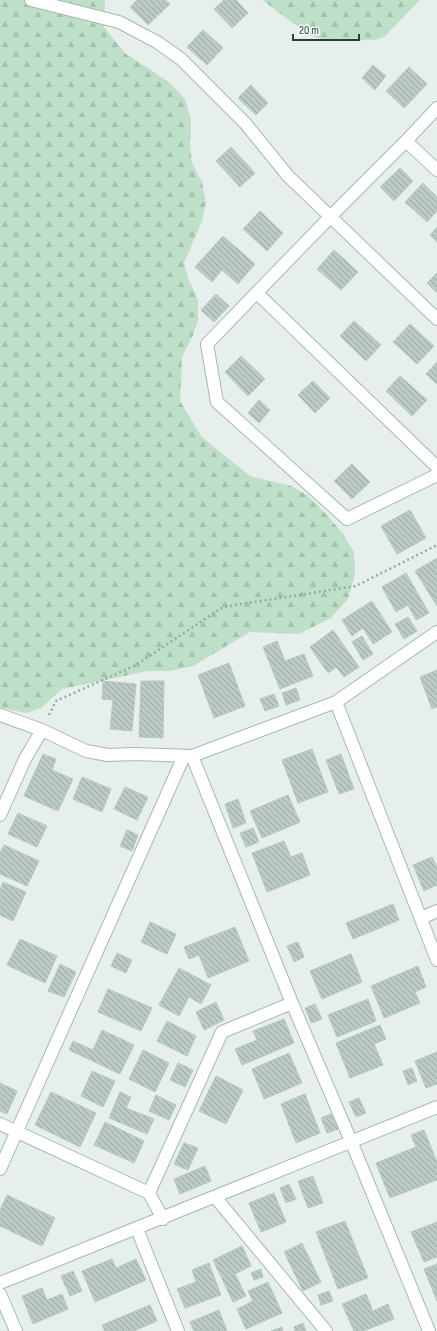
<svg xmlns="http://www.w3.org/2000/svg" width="437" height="1331" font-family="'Sofia Sans Condensed',sans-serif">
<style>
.forest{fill:url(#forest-firs)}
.building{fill:url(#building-back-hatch);stroke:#b8c9c2}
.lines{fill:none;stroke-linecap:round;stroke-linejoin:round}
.minor-casing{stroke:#a8b8b2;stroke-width:14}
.tertiary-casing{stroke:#a8b8b2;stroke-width:14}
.path{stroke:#86b3a5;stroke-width:2.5;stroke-dasharray:2 3;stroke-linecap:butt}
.minor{stroke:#fff;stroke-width:12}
.tertiary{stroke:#fff;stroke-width:12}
</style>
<defs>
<pattern id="forest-firs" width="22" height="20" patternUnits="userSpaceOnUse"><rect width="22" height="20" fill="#bfe0c8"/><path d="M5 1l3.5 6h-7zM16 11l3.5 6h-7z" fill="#a4c1ad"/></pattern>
<pattern id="building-back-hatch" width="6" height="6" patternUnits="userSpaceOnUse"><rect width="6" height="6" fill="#bbcac4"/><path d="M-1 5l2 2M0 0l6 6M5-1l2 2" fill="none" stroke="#98a6a0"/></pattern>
</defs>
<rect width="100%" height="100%" fill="#e6efeb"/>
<!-- forest -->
<path class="forest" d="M0,0H105L104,27L126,54L169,82L185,99L191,120L190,145L192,163L202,182L206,203L202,221L184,263L189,281L198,299V320L193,335L182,357L180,401L202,437L250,476L291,486L307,495L328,516L343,534L354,552L355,574L348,599L331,618L299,634L250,632L193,666L170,671H148L62,689L41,708L27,713L0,708Z
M262,0H420L384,37L375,40L327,41L309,35Z"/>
<!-- building -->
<path class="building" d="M137,0H165L170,4L148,25L130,7Z
M224,0H236L248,13L232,28L214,9Z
M203,30L223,48L207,65L187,47Z
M373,65L386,76L375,90L362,78Z
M409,67L427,84L404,108L386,91Z
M251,85L268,103L256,115L238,98Z
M231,147L255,173L240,187L216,161Z
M400,168L413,181L394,201L380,187Z
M423,183L437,197V211L427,222L405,202Z
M260,211L283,233L267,251L243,229Z
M437,227V242L430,235Z
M223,236L255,264L238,284L222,270L212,282L195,267Z
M334,250L358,272L341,290L317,269Z
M437,273V293L427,283Z
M216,294L229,306L214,322L201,310Z
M354,321L381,345L366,361L340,336Z
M410,324L434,346L417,364L393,342Z
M241,356L265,379L248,396L225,372Z
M437,362V384L426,374Z
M400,376L427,400L412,416L386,391Z
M313,381L330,398L315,413L298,395Z
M259,400L270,410L259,423L248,413Z
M352,464L370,482L352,499L334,481Z
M410,510L426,538L397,554L381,526Z
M437,558V606L415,571Z
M406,573L429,613L416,620L408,605L396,612L382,587Z
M372,601L392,632L373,644L363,628L352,636L342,620Z
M408,617L417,631L404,639L395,624Z
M333,630L359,667L344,677L336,667L328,673L310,647Z
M362,636L373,654L363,660L352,642Z
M277,641L285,661L304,654L313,676L280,689L263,647Z
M229,663L245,706L214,718L198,675Z
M437,670V707L432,709L420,677Z
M103,681L136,684L132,731L110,729L113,700L102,699Z
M141,681H164L163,738L139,737Z
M296,688L300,700L286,705L282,693Z
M274,694L279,706L265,711L260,699Z
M312,749L328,792L298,803L282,760Z
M43,754L56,759L52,770L73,779L58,811L24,796Z
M341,754L354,789L339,794L326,760Z
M82,777L111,789L102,812L73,799Z
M125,787L148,797L137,820L114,809Z
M288,795L300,822L262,838L250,811Z
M238,799L246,823L233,828L225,804Z
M18,813L47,826L37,847L8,834Z
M253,828L259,842L246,847L240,833Z
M127,830L138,835L132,851L120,846Z
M284,841L291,857L302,853L310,875L267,892L252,853Z
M4,845L39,861L27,886L0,874V853Z
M432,857L437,867V885L424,891L413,865Z
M3,882L26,892L13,921L0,915V890Z
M393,904L399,920L353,939L346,923Z
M150,922L176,934L167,954L141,942Z
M235,927L249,961L208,978L199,955L189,959L184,947Z
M20,939L57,956L45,983L7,965Z
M298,942L304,957L294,962L287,946Z
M117,953L132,960L126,973L111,966Z
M351,954L362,982L322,999L310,971Z
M60,964L76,972L64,997L48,991Z
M418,966L426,987L415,992L420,1003L384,1018L371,986Z
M179,968L211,985L201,1004L189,997L179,1016L159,1005Z
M108,989L152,1008L141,1031L98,1012Z
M368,999L376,1021L337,1037L328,1015Z
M216,1002L224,1020L204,1030L196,1012Z
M315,1004L322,1019L311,1023L305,1008Z
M284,1019L294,1043L242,1065L235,1049L257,1040L253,1031Z
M167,1021L196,1036L187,1056L157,1041Z
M380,1025L386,1039L374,1044L383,1065L350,1078L336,1043Z
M102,1030L134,1045L120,1074L69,1050L73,1041L93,1050Z
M143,1050L169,1063L155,1092L129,1079Z
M437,1052V1084L426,1088L415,1061Z
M289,1053L302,1083L264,1099L252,1069Z
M178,1063L193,1070L185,1087L170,1080Z
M412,1068L417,1081L408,1085L403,1071Z
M92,1071L115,1081L103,1107L81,1096Z
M216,1076L243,1090L226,1124L199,1111Z
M0,1083L17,1091L7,1114L0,1111Z
M51,1092L96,1113L80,1147L35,1125Z
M120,1092L131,1097L126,1108L154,1119L147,1134L109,1118Z
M305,1094L320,1133L296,1143L281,1104Z
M156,1095L176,1105L169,1120L149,1111Z
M359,1098L366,1113L356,1117L349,1102Z
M331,1114L338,1129L327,1133L321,1118Z
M105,1122L144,1141L134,1163L94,1145Z
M424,1130L437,1162V1180L390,1198L376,1163L416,1147L411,1135Z
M184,1143L198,1148L188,1170L174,1164Z
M205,1166L211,1181L180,1194L174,1179Z
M313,1176L323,1203L308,1208L298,1181Z
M289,1184L296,1199L286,1203L280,1188Z
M274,1193L286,1222L261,1232L249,1203Z
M7,1195L55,1218L42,1246L0,1226V1210Z
M345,1221L368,1278L338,1289L316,1232Z
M437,1222V1257L424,1262L411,1232Z
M302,1243L321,1282L303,1291L284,1252Z
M242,1246L251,1266L235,1274L246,1296L233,1302L213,1260Z
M112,1259L116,1268L136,1259L146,1280L95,1302L82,1271Z
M209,1263L221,1295L185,1308L177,1289L196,1282L192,1270Z
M437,1264V1301L424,1269Z
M261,1269L263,1277L254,1280L251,1273Z
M73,1271L82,1291L70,1296L61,1276Z
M268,1282L282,1313L246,1329L237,1309L253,1301L248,1291Z
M42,1288L47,1300L62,1294L68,1309L33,1324L22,1296Z
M329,1291L333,1301L321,1305L318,1295Z
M366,1294L373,1311L388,1304L394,1319L363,1331H354L342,1304Z
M150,1305L157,1321L134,1331H105L102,1325Z
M219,1310L227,1331H194L190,1322Z
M303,1323L306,1331H295L294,1327Z
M282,1327L283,1331H271Z"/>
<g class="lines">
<!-- minor casing -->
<g class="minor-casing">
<path id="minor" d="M31,0L119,22L157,42L181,59L245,123L288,176L437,319
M437,108L406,141L331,216L207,344L217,402L347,519L437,475
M406,141L437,170
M257,293L437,467
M336,702L437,960
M0,715L42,730L86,751L108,755L135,754L192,756L336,702L437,632
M192,756L292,1003L351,1141L429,1331
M0,815L25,759L42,730
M421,918L437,911
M0,1124L149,1193L163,1219
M0,1169L184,756
M149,1193L222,1032L292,1003
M215,1197L326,1331
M137,1229L178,1331
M0,1294L16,1331"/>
</g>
<!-- tertiary casing -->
<g class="tertiary-casing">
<path id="tertiary" d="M0,1283L437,1107"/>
</g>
<!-- path -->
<path class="path" d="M49,715L56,701L136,665L223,607L356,586L437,545"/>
<!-- minor -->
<use href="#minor" class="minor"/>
<!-- tertiary -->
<use href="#tertiary" class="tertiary"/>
</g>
<!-- scale -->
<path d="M293 34v6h66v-6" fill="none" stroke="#24423a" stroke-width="2"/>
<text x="299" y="34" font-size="12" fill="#24423a" stroke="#f7fbf9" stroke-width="3" paint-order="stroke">20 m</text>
</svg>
